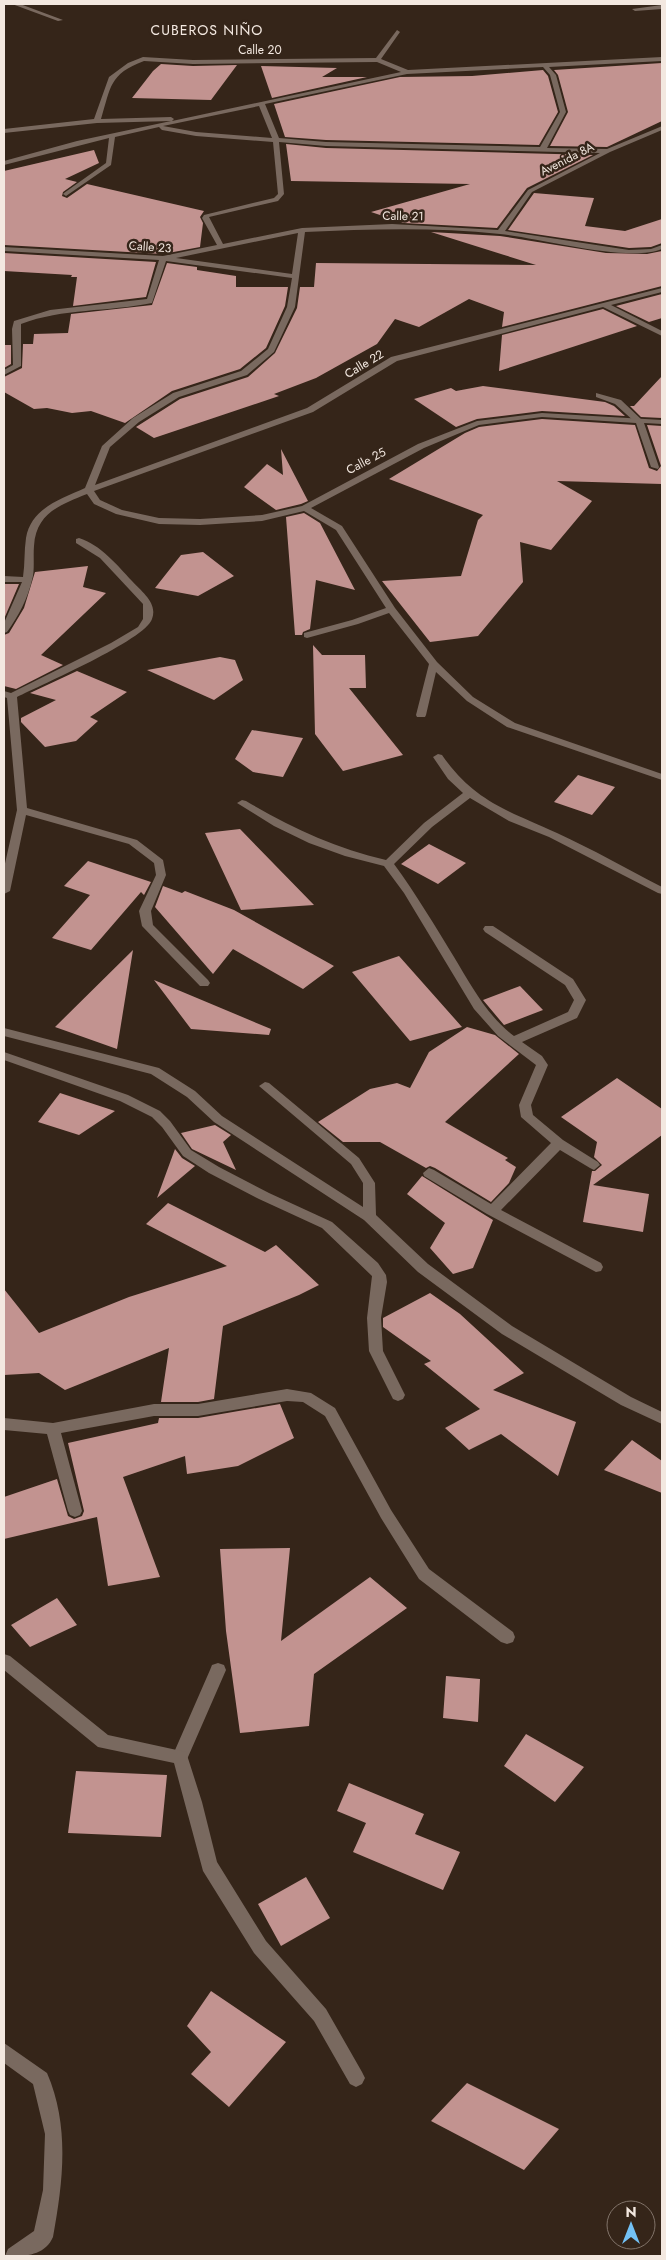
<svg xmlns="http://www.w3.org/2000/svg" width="666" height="2260" font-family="Jost,sans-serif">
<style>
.building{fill:#c29390}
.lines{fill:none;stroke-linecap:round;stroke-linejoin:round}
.lane{fill:#79695f;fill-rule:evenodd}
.street{fill:#79695f;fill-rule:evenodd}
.labels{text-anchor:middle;stroke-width:5;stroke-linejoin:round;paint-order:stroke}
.far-street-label{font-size:12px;fill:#f3e8e0;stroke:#352519}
.far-neighbourhood-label{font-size:14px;letter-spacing:1px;fill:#f3e8e0;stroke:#352519}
</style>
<rect width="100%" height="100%" fill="#352519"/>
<!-- building -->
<path class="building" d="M662,63V121L607,147L550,146L568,112L558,75L554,70Z
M161,64L193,66L237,65L211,100L132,98L153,71Z
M261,66L337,68L322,77H367L272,98Z
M543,70L548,76L558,112L539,145L326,140L285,137L274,104L400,77L472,76Z
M286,144L326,148L593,155L527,188L497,228L404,223L371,212L470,184L291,181Z
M94,150L99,163L65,179L77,182L63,192L62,196L67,198L87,184L204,211L200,217L203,223L200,247L163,254L4,245V171Z
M534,193L594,198L585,226L625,231L662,219V243L651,247L629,248L508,230Z
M431,232L500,236L606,253L647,254L662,251V286L502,327L504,312L469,299L419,327L395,319L377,344L316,378L274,394L279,396L154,438L136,427L180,399L248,377L275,353L297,308L300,287H314L316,263L536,265Z
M4,253L156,262L146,297L73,306L77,277H71L72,275L4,271Z
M167,263L197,267V270L236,276V287H288L285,306L266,348L240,369L172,391L125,423L91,411L72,413L47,408L34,409L4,392V377L22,368L23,344H33L34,334L68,333L71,314L152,305Z
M662,294V318L649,322L616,306Z
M603,309L637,326L499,371L502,335Z
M4,345H11V364L4,368Z
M662,376V418L641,417L630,406H634Z
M483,386L605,402L614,406L625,416L542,411L477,419L456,427L414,399L451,388L456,391Z
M542,419L635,425L649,468L657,471L661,466L647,425L662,426V484L557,481L592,501L551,550L520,542L523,582L478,636L430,642L382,581L461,576L478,520L483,515L389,479L465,433L479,427Z
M281,449L308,501L301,504L276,510L244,487L267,464L283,475Z
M304,513L320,523L355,590L316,580L310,629L303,632L302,635H295L286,517Z
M203,552L234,576L198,596L155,588L181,555Z
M88,566L83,587L106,593L41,655L63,665L16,689L4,686V635L9,633L24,608L35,572Z
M4,584H19L4,619Z
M313,645L322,655H365L366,688H349L403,755L343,771L315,734Z
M220,657L235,660L243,680L214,700L147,670Z
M77,671L127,692L90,717L98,721L76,741L45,747L21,722V718L56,700L30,693Z
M252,730L303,738L283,777L253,772L235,759Z
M578,775L615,787L592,815L554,802Z
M240,829L314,905L241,910L205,833Z
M429,844L466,863L438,884L401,864Z
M88,861L151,882L144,895L141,892L91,950L52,938L90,895L64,886Z
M163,886L182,893L185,891L234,910L334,966L303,989L233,949L213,974L155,907Z
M133,950L117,1049L55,1027Z
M399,956L462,1027L410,1041L352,972Z
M154,980L271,1029L269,1035L191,1029Z
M520,986L543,1010L504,1025L483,1000Z
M467,1027L495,1035L519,1054L445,1122L508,1158L505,1160L516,1167L509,1183L491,1202L435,1168L430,1166L426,1168L380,1142H343L318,1122L370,1089L397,1083L410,1088L429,1052Z
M617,1078L662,1109V1135L593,1185L649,1194L643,1232L583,1222L592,1171H595L602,1165L594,1157L597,1142L561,1117Z
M60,1093L115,1111L79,1135L38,1122Z
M215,1125L231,1135L223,1142L236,1170L192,1149L181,1133Z
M175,1149L182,1158L195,1166L157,1198Z
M422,1176L493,1220L473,1268L453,1274L430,1248L445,1223L407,1194Z
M168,1203L265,1252L276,1245L319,1285L299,1295L223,1326L214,1399L198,1402H161L169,1348L65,1390L39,1373L4,1375V1289L39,1333L129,1297L227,1266L146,1224Z
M430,1293L460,1314L524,1373L493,1390L576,1422L558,1476L501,1434L469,1450L445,1428L480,1409L424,1364L431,1361L383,1327V1318Z
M280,1404L294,1438L238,1466L187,1474L185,1456L123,1477L160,1577L108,1586L97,1517L4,1539V1497L57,1479L68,1516L74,1519L82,1516L84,1511L68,1443L158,1423L159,1418H198Z
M632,1440L662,1461V1493L604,1470Z
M290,1548L281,1641L370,1577L407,1608L314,1674L309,1726L240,1733L226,1631L220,1549Z
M57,1598L77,1625L30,1647L11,1625Z
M446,1676L480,1679L478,1722L443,1718Z
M526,1734L584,1767L555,1802L504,1766Z
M76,1771L167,1775L161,1837L68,1833Z
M349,1783L424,1814L415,1834L460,1852L443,1890L353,1852L366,1823L337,1811Z
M306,1877L330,1918L281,1946L258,1904Z
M211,1991L286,2042L229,2107L191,2074L211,2052L187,2026Z
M467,2083L559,2129L524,2170L431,2121Z"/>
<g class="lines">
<!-- lane -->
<path class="lane" d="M596,393L621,400L643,421L636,423L615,404L596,397Z
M218,1663L224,1665L226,1670L188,1757L186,1762L180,1765L174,1762L172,1757L210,1670L212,1665Z"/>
<!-- street -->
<path class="street" d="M12,4H20L63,20L58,21Z
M662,5V9L635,11L632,9Z
M397,30L400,32L381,59L408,70L662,57V61L549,67L556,75L566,112L547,148L607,149L660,127L662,126V130L610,152L532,192L505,231L629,250L651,249L662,245V249C628,263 540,238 500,234C435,227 370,229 305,232L295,307L274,352L247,375L179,397L139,422L110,447L95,485L307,408L391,357L662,288V292L611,305L662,331V336L603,307L397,361L313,412L94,491L100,500L122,510L159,518L200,519L262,515L302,506L418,444L477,421L542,413L662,420V424L644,423L659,467L658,469L651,467L636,423L542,417L479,425L424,448L311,508L342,526L395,608L437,662L473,697L515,723L662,774V780L507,727L467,701L436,672L426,715L425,717H417L416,715L429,664L389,613L358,624L307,638L304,637V633L352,620L386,608L336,530L304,511L262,521L200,525L159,524L116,514L94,504L87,494C60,505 36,513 34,546C33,557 35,570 32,580C28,598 18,617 7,632L4,633V623L22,582H4V576L23,577C25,564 24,551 26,538C31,508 61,499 85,488L102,446L133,418L173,393L241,371L268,349L287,307L292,278L166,261L152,303C108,312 63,308 21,324V366L4,375V370L13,365L12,329L14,321L50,310L147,299L159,260L4,251V247L163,256L217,245L202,218L204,215L274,198L278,194L273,142L196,136L162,130L159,127L115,137L111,165L66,196L63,194L64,193L106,163L109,138L4,165V161L77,141L171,121L97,123L4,133V129L94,119L109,77L128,63L143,57L193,60L376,58ZM144,61L193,64L377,62L401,72L172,121L174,119L171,117L101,119C111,87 109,74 144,61ZM543,67L550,75L560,112L540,147L326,142L279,138L265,104L407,74ZM259,106L272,138L196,132L163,126ZM279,142L326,146L600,153L528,190L498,230L392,224L302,228L223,244L209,217L278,201L284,194ZM298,233L292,274L176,258Z
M79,538C101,545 117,565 132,581C142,592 158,603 152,619C145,640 41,685 17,697L27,808L137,840L163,860L166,875L151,911L153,925L208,980L210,983L208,986H200L142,926L139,911L156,875L154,863L129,844L26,815L10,891L4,894V868L17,810L7,698L4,697V691L11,693L111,643L138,627L143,619V604L100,558L76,543V539Z
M438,754L442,755C475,802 507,810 557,833C592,849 627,869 662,887V894L658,893L549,837L509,821L470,798L432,827L394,864C416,894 435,926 454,957C471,985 487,1016 514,1036L568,1012L574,1000L565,985L485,932L483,929L485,926H493L573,979L586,1000L577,1018L522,1042L542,1056L548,1065L531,1105L533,1115L563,1140L598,1162L600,1165L594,1170L590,1168L560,1150L501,1210L601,1263L603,1267L601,1271L596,1272L487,1214L424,1176L423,1173L429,1168L434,1170L491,1204L551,1143L521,1117L519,1105L536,1065L498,1036L474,1009L404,893L384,866L345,856L309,843L274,826L237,803L242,800L246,801C290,827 335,848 386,860L424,823L463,793L448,779L433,757Z
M4,1028L159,1068L195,1091L222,1116L363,1207V1183L351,1164L259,1086L265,1082L269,1083L359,1158L375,1183L376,1215L428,1264L512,1326L631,1397L662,1412V1424L621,1405L502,1334L418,1272L364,1220L214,1122L187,1097L151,1074L4,1036Z
M4,1052L128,1095L160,1111L170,1121L191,1150L219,1167L269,1193L332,1222L378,1263L386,1275L387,1282L381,1318L383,1351L405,1395L403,1399L398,1401L393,1399L369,1351L367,1318L372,1276L322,1228L259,1199L209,1173L183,1156L162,1127L152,1117L120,1101L4,1060Z
M287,1389L311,1393L335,1408L391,1510L429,1569L513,1632L515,1637L513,1642L507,1644L501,1642L419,1579L381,1518L325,1416L303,1402L287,1401L198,1416H154L61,1433L82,1511L80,1515L75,1517L70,1515L68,1511L47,1434L4,1430V1418L53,1423L154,1404H198Z
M4,1654L10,1656L108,1735L186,1752L202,1802L217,1862L266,1941L326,2009L362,2072L365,2078L362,2084L356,2087L350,2084L314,2021L254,1953L203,1871L174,1763L98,1747L4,1670Z
M4,2043L47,2073C70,2126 63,2182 53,2237C45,2256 23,2257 5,2256L8,2249L34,2231L43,2190L45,2134L33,2084L4,2063Z"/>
</g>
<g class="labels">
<!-- far-street labels -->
<g class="far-street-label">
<text x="260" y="54">Calle 20</text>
<text transform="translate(567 159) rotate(-27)" y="4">Avenida 8A</text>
<text transform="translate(403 216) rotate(1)" y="4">Calle 21</text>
<text transform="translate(150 247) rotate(4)" y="4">Calle 23</text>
<text transform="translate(364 364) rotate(-31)" y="4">Calle 22</text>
<text transform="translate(366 461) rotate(-28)" y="4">Calle 25</text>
</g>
<!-- far-neighbourhood labels -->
<g class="far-neighbourhood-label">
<text x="207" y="35">CUBEROS NIÑO</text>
</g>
</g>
<!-- border -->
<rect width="666" height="2260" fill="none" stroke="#f3e8e0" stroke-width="10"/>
<!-- north arrow -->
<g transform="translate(631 2225)"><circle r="24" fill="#352519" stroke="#817369"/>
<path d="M0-4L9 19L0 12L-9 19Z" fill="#73c1f5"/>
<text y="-8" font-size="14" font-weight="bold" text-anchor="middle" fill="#f3e8e0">N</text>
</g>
</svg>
